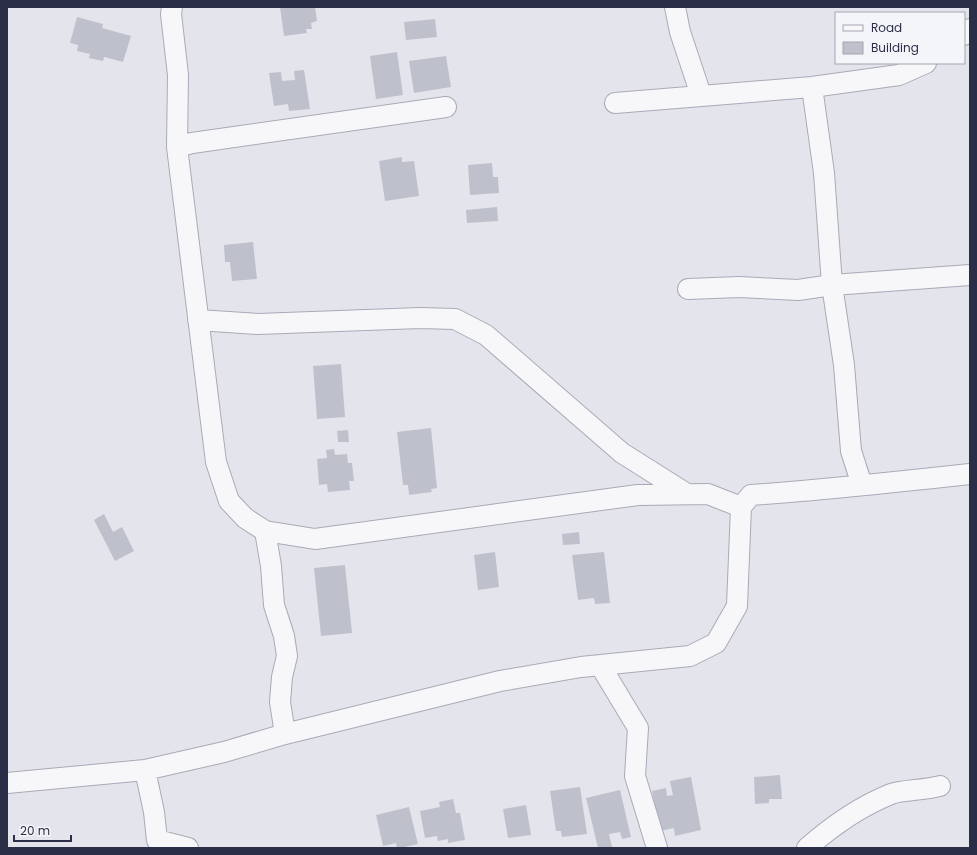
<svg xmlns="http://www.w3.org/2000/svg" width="977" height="855" font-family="Poppins,sans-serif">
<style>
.building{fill:#bec0cc}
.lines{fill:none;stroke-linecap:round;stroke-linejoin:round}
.street-casing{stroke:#a8aab7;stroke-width:22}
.street{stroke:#f7f7fa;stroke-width:20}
</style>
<rect width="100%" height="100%" fill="#e4e5ec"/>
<!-- building -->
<path class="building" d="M280,7H315L317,21L311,23L312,29H306L307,33L284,36Z
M77,17L103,24L102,28L131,36L123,62L104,57L103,61L89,58L90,54L77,51L78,45L70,43Z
M435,19L437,37L406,40L404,22Z
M397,52L403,95L376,99L370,56Z
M446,56L451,87L414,93L409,61Z
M304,70L310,109L289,111L288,104L274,106L269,73L281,72L282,81L295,80L294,71Z
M402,157V162L414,161L419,196L385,201L379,161Z
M492,163L493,177H498L499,193L470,195L468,165Z
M497,207L498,221L467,223L466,210Z
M253,242L257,279L232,281L230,262H225L224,245Z
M341,364L345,417L317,419L313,366Z
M431,428L437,488L431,489L432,492L409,495L408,485H403L397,432Z
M348,430L349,442H338L337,431Z
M334,449L335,455L347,454L348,463H352L354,481H349L350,490L328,492L327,484L319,485L317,459L327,458L326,450Z
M104,514L113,532L122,527L134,551L115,561L94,520Z
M579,532L580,544L563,545L562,534Z
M495,552L499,587L478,590L474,555Z
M604,552L610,603L595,604L594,598L578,600L572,555Z
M345,565L352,633L321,636L314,568Z
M780,775L782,799H769V803L755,804L754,777Z
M691,777L701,830L675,836L674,828L660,831L652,791L666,788L667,796L673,795L670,781Z
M580,787L587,834L562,837L561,831H556L550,791Z
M620,790L631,837L622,839L620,832L609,834L612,847L598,848L586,798Z
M453,799L456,813H460L465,840L448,843V839L438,841L437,836L425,838L420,811L440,807L439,802Z
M526,805L531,835L508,838L503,809Z
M409,807L418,844L400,848H397L396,843L383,846L376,815Z"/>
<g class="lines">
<!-- street casing -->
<g class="street-casing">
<path id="street" d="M172,7L171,14L178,75L177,147L216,462L229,501L245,518L265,531L271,566L274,605L284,636L287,656L282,677L280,702L285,734
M675,7L680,32L701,95
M964,35L970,29
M615,103L812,87
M177,147L192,143L446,107
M688,289L739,287L798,290L832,285L970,275
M198,320L258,324L420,318L455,319L486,335L622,453L687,494
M862,485L851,451L844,365L832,285L824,173L812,87L899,75L926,63
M265,531L315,539L638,495L708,494L741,507
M600,665L638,728L635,776L657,848
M145,770L224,752L285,734L500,681L581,667L690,656L716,643L737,606L741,507L751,495C825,490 897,482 970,474
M7,783L145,770L154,812L157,840L188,848
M807,848C831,827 861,806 891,794C901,790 926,790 940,786"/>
</g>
<!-- street -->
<use href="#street" class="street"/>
</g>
<!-- border -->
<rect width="977" height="855" fill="none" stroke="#2a2e46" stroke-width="16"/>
<!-- legend -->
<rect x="835" y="12" width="130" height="52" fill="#f4f5f9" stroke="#a3a5b1"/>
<rect x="843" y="25" width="20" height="6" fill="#f7f7fa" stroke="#a3a5b1"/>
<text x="871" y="32" font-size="12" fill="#2a2e46">Road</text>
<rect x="843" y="42" width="20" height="12" fill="#bec0cc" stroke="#a3a5b1"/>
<text x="871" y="52" font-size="12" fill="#2a2e46">Building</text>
<!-- scale -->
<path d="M14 835v6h57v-6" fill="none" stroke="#2a2e46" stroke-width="2"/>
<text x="20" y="835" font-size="12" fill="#2a2e46" stroke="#f4f5f9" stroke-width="3" paint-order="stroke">20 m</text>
</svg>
